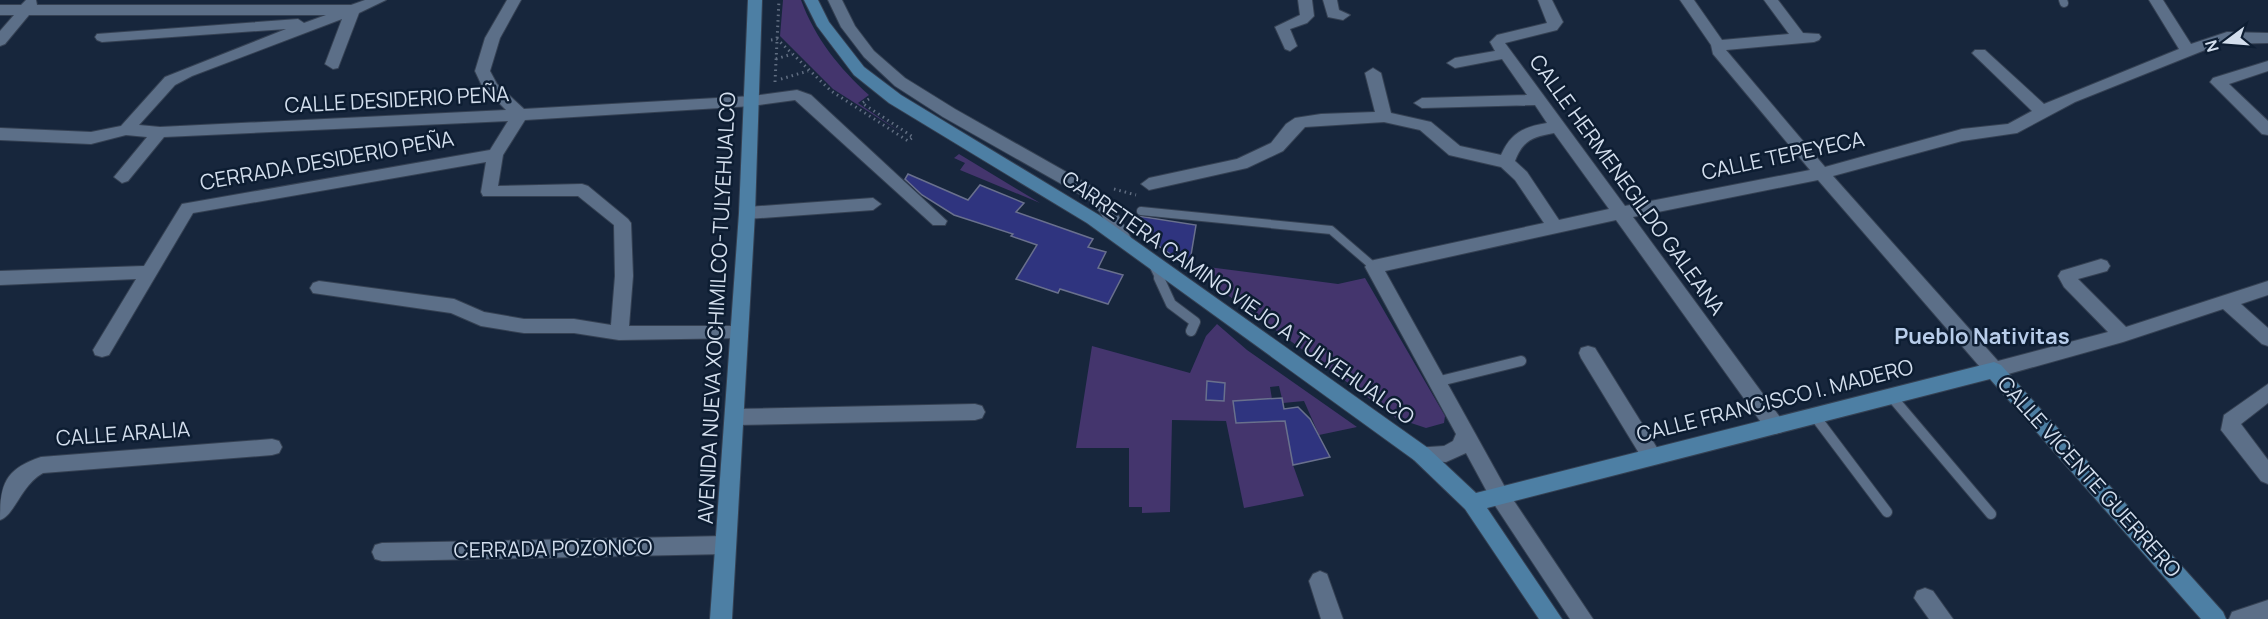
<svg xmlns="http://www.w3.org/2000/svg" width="2268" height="619" font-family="Manrope,sans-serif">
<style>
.green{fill:#44356d}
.building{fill:#2f347f;stroke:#69708d;stroke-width:1.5}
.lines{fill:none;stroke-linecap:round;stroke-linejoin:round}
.lane-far1-casing{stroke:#354153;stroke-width:10}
.lane-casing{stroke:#354153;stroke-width:12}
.street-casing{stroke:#354153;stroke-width:2}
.secondary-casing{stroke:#354153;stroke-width:2}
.path{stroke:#616e82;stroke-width:3;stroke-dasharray:1.5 4;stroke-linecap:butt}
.lane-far1{stroke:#5c6f88;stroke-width:8}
.lane{stroke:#5c6f88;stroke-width:10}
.street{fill:#5c6f88;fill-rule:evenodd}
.secondary{fill:#4d7fa4;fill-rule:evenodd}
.labels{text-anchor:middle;stroke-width:5;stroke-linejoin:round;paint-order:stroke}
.street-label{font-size:21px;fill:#d3deed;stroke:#0d1d32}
.neighbourhood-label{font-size:22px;font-weight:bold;fill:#b8cdea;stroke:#0d1d32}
</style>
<rect width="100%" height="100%" fill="#17263c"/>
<!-- green -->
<path class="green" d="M783,0H801C815,38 839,68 869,95L858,103L902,133L833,89L780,36Z
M959,154L1040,203L960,170L965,163L954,158Z
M1185,264L1338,284L1365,278L1445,416L1444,423L1426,428L1396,418Z
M1217,324L1247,350L1357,427L1319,435L1304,401L1283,403L1279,386L1270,387L1272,399L1233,401L1236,423L1286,421L1293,465L1304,496L1244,508L1226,421L1172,420L1170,512L1142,513V507H1129V448H1076L1092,346L1190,373L1206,336Z"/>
<!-- building -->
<path class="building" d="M908,174L968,200L980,185L1024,203L1016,212L1093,239L1088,247L1106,252L1098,268L1123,275L1108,304L1060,289L1058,293L1016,279L1037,245L1011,236L1013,234L954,215L922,195L905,179Z
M1138,216L1196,225L1189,267L1150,240Z
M1207,381L1225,383L1224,401L1206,400Z
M1282,398L1284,409L1298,407L1310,419L1330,457L1293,465L1285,421L1236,423L1233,401Z"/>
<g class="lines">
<!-- lane-far1 casing -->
<g class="lane-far1-casing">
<path id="lane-far1" d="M2063,0L2064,3
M1141,211L1331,230L1374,267
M1152,263L1160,279"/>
</g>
<!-- lane casing -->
<g class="lane-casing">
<path id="lane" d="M1159,278L1171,304L1195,322L1191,331
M1436,382L1521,361
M1891,396L1991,514
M1814,415L1887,512"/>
</g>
<!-- street casing -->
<g class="street-casing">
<path id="street" d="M26,0H36L37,5H351L365,0H386L359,13L338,68L333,69L325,64L342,19L192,76L175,85L139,125L160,127L506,110L482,86L475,71L485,38L507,0H521L500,38L490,71L497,84L524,109L752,96L797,90L811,95L947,221L945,225H933L795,100L752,106L525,120L503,155L498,186L582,184L588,186L628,219L631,223L633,276L629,326H739L745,328L748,333L745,338L619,340L574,333H524L481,326L451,313L313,293L310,288L313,283L319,281L454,299L484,312L524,319H574L611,325L615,276L614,225L578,196H483L481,192L486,162L193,213L109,355L102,357L95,355L93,350L136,279L0,285V271L144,266L182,204L490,150L508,121L164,137L128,181L122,183L114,177L147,137L126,135L91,144L0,140V128L91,132L121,126L165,77L286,29L102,42L97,40L95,37L97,34L298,19L304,23L326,15H29L5,44L0,46V31L14,15H0V5H21Z
M828,0H842L855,26L874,51L905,78L955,109L1100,191L1112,204L1131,238L1128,243H1116L1100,212L1088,199L943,117L895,86L864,57L841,27Z
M1298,0H1312L1314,16L1307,23L1290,29L1297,46L1290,51L1285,49L1275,27L1300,15Z
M1323,0H1337L1339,10L1350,15L1343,20L1328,17Z
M1538,0H1552L1563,22L1557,30L1505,43L1625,206L1810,170L1713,54L1711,45L1680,0H1694L1722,40L1789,34L1764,0H1778L1803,33L1819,34L1821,37L1819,40L1814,42L1726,50L1825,167L1962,129L2008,124L2032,111L1975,56L1972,53L1975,50H1985L2044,104L2179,49L2149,0H2163L2191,44L2227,32L2268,33V43L2220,44L2075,102L2017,133L1962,141L1833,176L1998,361L2108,332L2064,287L2058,276L2061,271L2101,259L2107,261L2110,266L2107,271L2078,279L2126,327L2268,281V295L2241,304L2268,328V346L2262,344L2223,309L2123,342L1994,378L1987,375L1818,180L1633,217L1782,420L1785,426L1782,432L1775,434L1768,432L1616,220L1385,271L1506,489L1593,619H1570L1492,501L1466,453L1446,462L1414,460L1411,454L1414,448L1444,446L1453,441L1456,434L1365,267L1368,262L1374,260L1544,223L1515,180L1501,167L1449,155L1420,130L1384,122L1305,127L1283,151L1247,168L1149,190L1141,184L1149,178L1237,159L1271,143L1286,124L1295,118L1321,114L1375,112L1365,73L1373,68L1381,73L1391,113L1431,122L1460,146L1501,155C1511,132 1524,127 1547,123L1535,105L1422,108L1414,103L1422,98L1527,95L1502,59L1455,68L1447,63L1455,58L1495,51L1490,42L1497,35L1547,23ZM1554,133L1609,209L1559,220L1527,172L1515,161C1523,140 1533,137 1554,133Z
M2268,61V71L2229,84L2268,121V135L2262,134L2210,82L2213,78Z
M873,198L881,204L873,210L747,219L739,213L747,207Z
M1588,346L1595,348L1659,451L1662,457L1659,463L1652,465L1645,463L1581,358L1579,353L1581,348Z
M2268,384V403L2241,424L2268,460V484L2261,481L2221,430L2224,415Z
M975,404L982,406L985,412L982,418L975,420L735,425L728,423L725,417L728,411L735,409Z
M272,439L279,441L282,447L279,453L272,455L43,473C21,485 15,515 0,520C0,484 5,469 41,457Z
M725,536L732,538L735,545L732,552L725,554L382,561L375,559L372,552L375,545L382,543Z
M1320,571L1327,574L1343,619H1321L1309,581L1313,574Z
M1925,588L1933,591L1953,619H1929L1914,598L1917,591Z
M2268,600V619H2229L2232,612Z"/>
</g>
<!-- secondary casing -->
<g class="secondary-casing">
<path id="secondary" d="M748,0H762L755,213L732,619H710L739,213Z
M804,0H818L829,22L864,67L901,95L1099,215L1428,448L1476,493L1994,362L2001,365L2223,612L2226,619H2201L1990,379L1487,508L1562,619H1539L1465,509L1414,460L1087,223L889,103L854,75L817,26Z"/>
</g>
<!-- path -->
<path class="path" d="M771,40L777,39L831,91L908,141L913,137
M776,59L792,54
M781,79L808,71
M775,82L779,0
M869,99L862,103L913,137
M1114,189L1136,195"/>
<!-- lane-far1 -->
<use href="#lane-far1" class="lane-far1"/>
<!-- lane -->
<use href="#lane" class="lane"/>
<!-- street -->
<use href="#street" class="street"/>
<!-- secondary -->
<use href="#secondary" class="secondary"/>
</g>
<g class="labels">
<!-- street labels -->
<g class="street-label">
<text transform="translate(397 100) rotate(-3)" y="7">CALLE DESIDERIO PEÑA</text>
<text transform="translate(1783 156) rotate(-12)" y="7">CALLE TEPEYECA</text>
<text transform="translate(327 161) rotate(-10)" y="7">CERRADA DESIDERIO PEÑA</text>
<text transform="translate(1627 185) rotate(54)" y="7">CALLE HERMENEGILDO GALEANA</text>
<text transform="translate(1238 298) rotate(35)" y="7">CARRETERA CAMINO VIEJO A TULYEHUALCO</text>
<text transform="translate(717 308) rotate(-87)" y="7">AVENIDA NUEVA XOCHIMILCO-TULYEHUALCO</text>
<text transform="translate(1775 401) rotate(-14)" y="7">CALLE FRANCISCO I. MADERO</text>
<text transform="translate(123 434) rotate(-4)" y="7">CALLE ARALIA</text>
<text transform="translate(2089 477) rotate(48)" y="7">CALLE VICENTE GUERRERO</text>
<text transform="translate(553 549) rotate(-1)" y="7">CERRADA POZONCO</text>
</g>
<!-- neighbourhood labels -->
<g class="neighbourhood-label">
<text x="1982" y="344">Pueblo Nativitas</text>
</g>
</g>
<!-- north arrow -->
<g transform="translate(2226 42) rotate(254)" stroke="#0d1d32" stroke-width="4.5" paint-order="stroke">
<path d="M0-4.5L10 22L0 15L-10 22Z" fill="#d3deed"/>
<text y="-9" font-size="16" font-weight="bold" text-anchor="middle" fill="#d3deed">N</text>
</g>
</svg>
